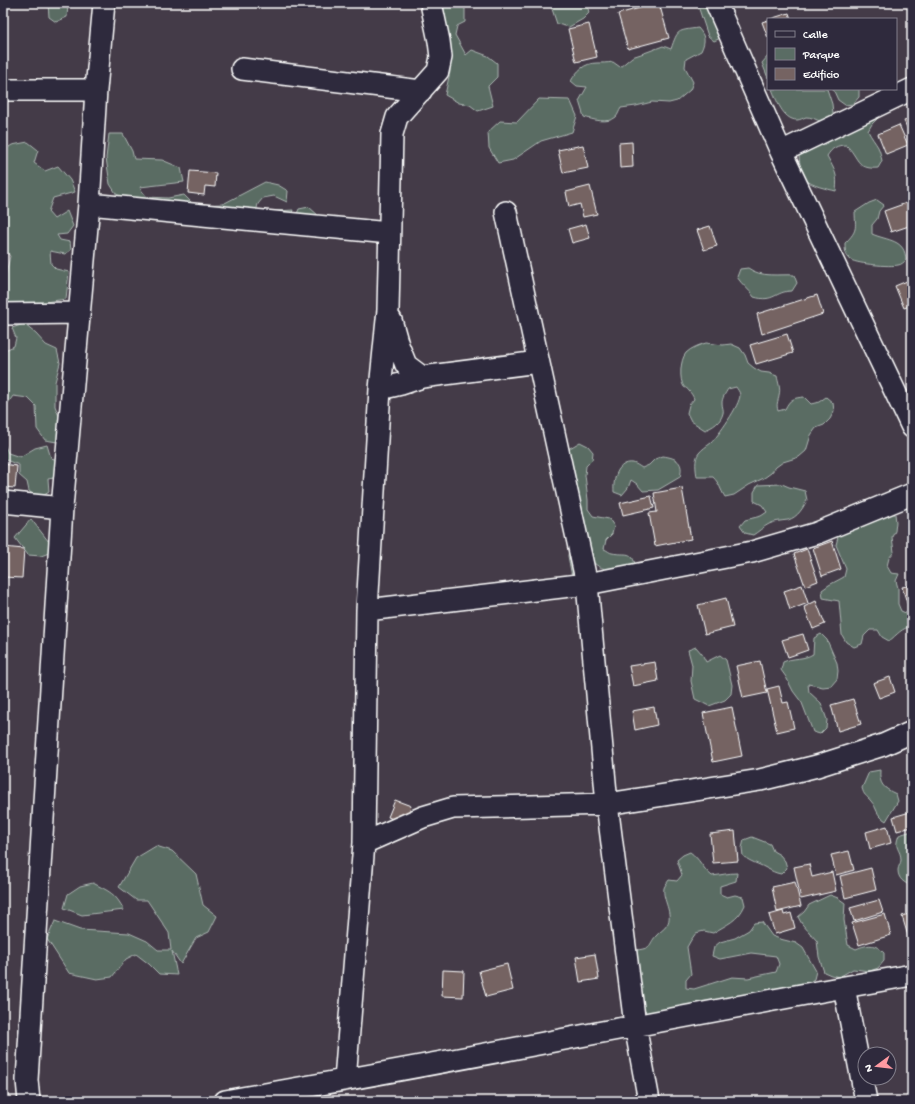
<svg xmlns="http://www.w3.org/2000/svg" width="915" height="1104" font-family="'Gochi Hand',sans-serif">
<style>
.green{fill:#5a6c64;stroke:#acb6b2}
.building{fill:#756362;stroke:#fff}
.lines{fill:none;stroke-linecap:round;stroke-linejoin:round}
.minor-casing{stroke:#fff;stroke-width:24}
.minor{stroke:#2f2a3d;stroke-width:21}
</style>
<rect width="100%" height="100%" fill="#443b48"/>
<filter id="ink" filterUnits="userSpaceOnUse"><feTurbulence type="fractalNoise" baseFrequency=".025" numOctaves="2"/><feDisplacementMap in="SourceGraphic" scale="8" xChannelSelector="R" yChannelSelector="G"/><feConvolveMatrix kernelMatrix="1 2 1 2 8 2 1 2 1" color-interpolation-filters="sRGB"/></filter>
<g filter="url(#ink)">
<!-- green -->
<path class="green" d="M48,3H67L68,5L67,17L56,22L49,17Z
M433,3H459L465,7V22L457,26L455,35L466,55L472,50L488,56L497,63V77L488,86L493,106L478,111L470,105L459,103L445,95L450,72L449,59Z
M550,3H587L589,13L583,19L569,27L557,24Z
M697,3H709L725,36L714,41L708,36Z
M698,28C705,36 706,40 701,51L686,59L685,67L693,82L690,90L677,101L669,103L652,102L636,106L621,108C619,111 618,115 616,117C608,124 593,120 584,117L579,101L587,87L577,86L571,81C577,71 584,63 597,63C602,63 607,63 613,62L620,67L632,57L647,52L663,46L671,49C678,29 677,31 698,28Z
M768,56V78L762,63Z
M772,89H827L832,104L833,113L828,120L821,122C816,119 811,117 806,117C803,118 800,120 797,120C783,120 776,99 772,89Z
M833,89H859V97L853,104L845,105L838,100Z
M539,99L570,100L577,116L572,132L541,141L513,160L498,163L489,148L488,132L500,121L517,122Z
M870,114L878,118L872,124L868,131C871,137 875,142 878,147C880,151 881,156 882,161L878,168C856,170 859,157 846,145C837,145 832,148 827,156C835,171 838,174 836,191C828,189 811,186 805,179C801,175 799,160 799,154Z
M109,134H123L132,151L134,159L162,160L181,168L184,182L140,187L142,191L147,197L168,198L184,195L194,205L223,204L265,182L278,185L288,191L287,202L274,196L263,198L258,204L255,216L276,211L293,210L287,227L124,206L110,184L106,158Z
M28,142L38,150L34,163L45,171L58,166L70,180L75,192L53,198L48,212L54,219L67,211L73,226L67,234L57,235L60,240L70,242L71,250L65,254L50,251L51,264L56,269L69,272L66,299L45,302L38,310L16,309L3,302V272L6,274L10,256L3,248V151L12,145Z
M877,200L884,205L879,211L877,219L872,225V234C888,241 905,239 906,260C904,262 901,265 898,265C890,267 858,264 851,260C845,256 845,249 845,243C849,239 854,234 855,229C856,226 855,216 855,212L869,203Z
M309,207L319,216H296L299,209Z
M748,268C762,278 778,274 794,275L797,283L792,291C775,291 774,303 754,297C749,289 742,285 737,277L740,269Z
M24,324L36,334L46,345L57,350L60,363L55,382V406L63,426L57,442L45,440L37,429L36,406L28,398L13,396L8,403L3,404V347L5,350L14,346L16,338L12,328Z
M706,343L723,345L731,344L740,348L745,355L748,363L754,368L761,372L769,373L777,376C778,382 781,389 779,395C778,403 776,403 778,411L785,409C790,399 793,398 804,397L811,404L819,402L826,397L833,403L834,411L830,419L824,425L816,428L811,435L806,451L799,457L783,462L776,467L771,473L764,478L749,485L734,495L725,497C720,489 720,484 713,477H697C696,470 694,459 699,453C702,449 707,446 711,443C718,436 740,405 740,395C740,392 737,389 736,387L728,389C725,394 722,398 722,403C722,407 724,410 723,413C721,422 713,427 705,430L691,421L687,413L689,405L694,399C693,396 691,393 689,391C688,389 686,388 684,387C679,380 680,360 686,353C691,348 699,345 706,343Z
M3,441L8,453L20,457L35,448L47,445L51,458L61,461L59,477L48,479L49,492L38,499L29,491L27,482L19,475V465L3,459Z
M580,442L588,446L593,452L592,460L586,466L585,475L588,500V509L593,516L609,519L614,526L612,534L606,540L604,549C607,550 610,553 612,553C627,556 632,549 636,568C619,569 604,574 592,561L573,582L568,556L570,540L565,451Z
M663,456C677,458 684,462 680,477L658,490L643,491L637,484L631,480L628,488L622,495L614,492C613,480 617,461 633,463C636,464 639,466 642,468L649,465L655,459Z
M782,484L789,487L805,491L807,500C803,508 798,517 788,520C781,521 775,521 769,524C763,527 758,532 753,535L745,533L740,526L745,520L761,516L767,512L762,505L754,501V492L758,485Z
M889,509L895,514L896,522L895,531L892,537L894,552L889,558L887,566L891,573L899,574L896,581L898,588V604L901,611L908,614H912V627C902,627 897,635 889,641L882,637L878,630H870L864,636L862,644L854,647L846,642L842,635L839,601L823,598L822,590L829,585L844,577L846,569L836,545L838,537L843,529Z
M31,519L49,542V553L41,556L28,555L15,538Z
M821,634L827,640L837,663L838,671L837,679L831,686L823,687L808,684L809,692L821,703L827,720L826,728L820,734L813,732L802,703L793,691L786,677L781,670L783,662C794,657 803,660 813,654L814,638Z
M696,647L702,654L706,662L720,655L726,660L728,668L732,685L731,694L725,700L709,706L695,699L691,681L692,665L688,650Z
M880,770C879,784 883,788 896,794L898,801L886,821C875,814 878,809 871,801C866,795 864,796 862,788L869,772Z
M912,831V886C904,883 898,879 898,870C898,867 901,863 901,860C901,848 893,850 899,835Z
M752,837L770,844L773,851L780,855L785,861L787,868L781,874C775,873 772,871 766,868C757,863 752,863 743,856L742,848L744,840Z
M156,846L172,851L196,874L203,905L217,916L209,932L196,938L181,964L172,951L177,975L159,974L149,964L136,954L126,959L112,977L97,979L69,973L47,939L55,921L80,930L129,933L147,941L158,950H171L169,933L147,900H136L119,887L136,858Z
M690,852C700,859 702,868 712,876C721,875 728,873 737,873L736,881L720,886V894L727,897L735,895L743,897L745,905C738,921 727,924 713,933L704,931L696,933L691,940L687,947L691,974L686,980V988L694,989L732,977L748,978L776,972L779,964L776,956L751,953L720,959L712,956L714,947L720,942L735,938L749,930L754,923L762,922L772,936L780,939L796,943L803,948L816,971L814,979L807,984L648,1014L642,1009L632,956L637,950C653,948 648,945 656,936C659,932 665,929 667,925C674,913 662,900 664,888C665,885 667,883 669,880L677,881L682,875L677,860L683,855Z
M93,883C110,892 115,893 124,910L82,915L64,908L68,894L80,886Z
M830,895L838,898L845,903L844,920L848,945L856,949C868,944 875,943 884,953V961L878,968L870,971L853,969L839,977L831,975L824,972L819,957L817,941L802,924L798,917L804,912L809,905Z"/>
<!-- building -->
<path class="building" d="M658,3H659L669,38L628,49L618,14Z
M789,13L791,19H770Z
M768,20V38L762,22Z
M589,24L597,57L576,62L568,29Z
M912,117V138L904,121Z
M899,125L908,145L886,154L878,134Z
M632,142L633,167L620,168L619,143Z
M583,145L588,168L563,173L558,150Z
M190,171L216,173L215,187L205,186L204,195L188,193Z
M590,186L597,214L583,217L580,204L569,207L566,192Z
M912,201V225L891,232L884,211Z
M586,224L590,238L572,243L568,229Z
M710,226L717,246L704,250L697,230Z
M912,279V305L904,308L895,286Z
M817,295L823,314L762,334L757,314Z
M787,334L793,353L756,364L750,345Z
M3,464L17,466L15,488L3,487Z
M682,488L691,539L655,546L649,513L657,512L654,493Z
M651,496L654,508L623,515L620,503Z
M832,541L841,569L822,576L813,548Z
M3,547L24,549L22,578L3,577Z
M807,549L818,581L805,586L794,554Z
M802,585L808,603L790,610L784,591Z
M912,585V608L909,609L902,587Z
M726,598L733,627L705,634L698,605Z
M816,601L825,624L813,629L804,607Z
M803,634L808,650L788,657L782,640Z
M760,661L767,693L743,698L736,666Z
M655,662L658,681L633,686L629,666Z
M890,677L895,692L879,698L873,683Z
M779,686L783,703L788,702L794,728L777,732L767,689Z
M853,699L861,724L838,731L831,705Z
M654,707L657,725L635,730L632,711Z
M732,707L742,756L713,762L703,713Z
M395,800L411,806L405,824L388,817Z
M910,812L912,819V827L897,831L893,817Z
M887,826L891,843L870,849L866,832Z
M735,831L738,861L713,863L710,834Z
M849,851L854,870L836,875L831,855Z
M809,864L812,877L832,872L836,891L801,899L794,867Z
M871,868L876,890L845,898L840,876Z
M795,882L801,906L777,912L772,887Z
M879,900L883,912L854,921L850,908Z
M783,911L784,915L791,913L795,928L775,934L769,915Z
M912,913V946H911L902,916Z
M885,914L891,935L859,945L852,923Z
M595,954L599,979L580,982L576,957Z
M507,964L513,990L486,997L479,971Z
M443,970L464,971L463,997L442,996Z"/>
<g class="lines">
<!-- minor casing -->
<g class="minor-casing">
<path id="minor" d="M716,3L781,152L912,427
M242,69L421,91
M3,90H96
M781,152L912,89
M89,204L389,233
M506,212L587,584L607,804L635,1025L649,1101
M3,314L79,313
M391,320L398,345L406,365L422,377
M380,389L401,384L422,377L538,362
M3,502L62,508
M367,610L587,584L752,552L817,533L912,494
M364,843L423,817L453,808L607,804L760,780L817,766L883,745L912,732
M844,987L866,1101
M345,1080L364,843L367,610L380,389L388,310L392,134L397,117L438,71L441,57L439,41L431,3
M29,1101L27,1080L62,508L89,204L96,90L104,3
M225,1101C454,1062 683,1015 912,975"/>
</g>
<!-- minor -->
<use href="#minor" class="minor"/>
</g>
</g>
<!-- margin -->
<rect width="915" height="1104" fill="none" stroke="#2f2a3d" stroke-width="16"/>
<rect x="8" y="8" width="899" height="1088" fill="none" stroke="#fff" stroke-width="1.5" filter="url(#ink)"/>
<!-- legend -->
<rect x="767" y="18" width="130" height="72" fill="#2f2a3d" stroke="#827f8b"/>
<rect x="775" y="31" width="20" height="6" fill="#2f2a3d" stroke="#827f8b"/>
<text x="803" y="38" font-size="12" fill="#ffffff">Calle</text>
<rect x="775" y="48" width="20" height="12" fill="#5a6c64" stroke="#827f8b"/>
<text x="803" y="58" font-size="12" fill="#ffffff">Parque</text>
<rect x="775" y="68" width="20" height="12" fill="#756362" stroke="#827f8b"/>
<text x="803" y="78" font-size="12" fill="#ffffff">Edificio</text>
<!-- north arrow -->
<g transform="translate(877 1066) rotate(255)"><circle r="19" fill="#2f2a3d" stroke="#827f8b"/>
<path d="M0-3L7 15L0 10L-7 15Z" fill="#ff9aa2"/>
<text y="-6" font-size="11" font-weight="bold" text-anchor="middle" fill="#ffffff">N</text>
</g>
</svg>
